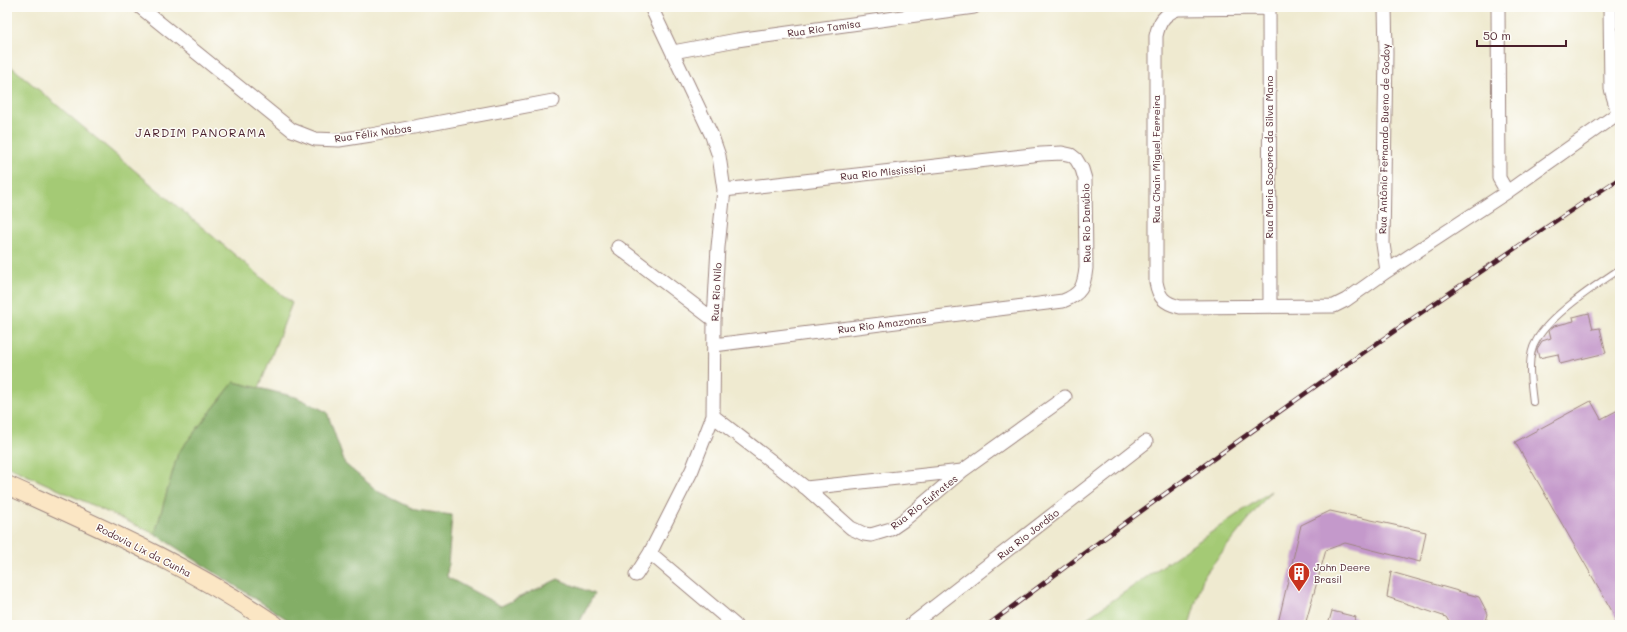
<svg xmlns="http://www.w3.org/2000/svg" width="1627" height="632" font-family="Mali,sans-serif">
<style>
.green{fill:#a4ca74;stroke:#777450}
.forest{fill:#83ae66;stroke:#666648}
.building{fill:#c499cb}
.lines{fill:none;stroke-linecap:round;stroke-linejoin:round}
.lane-casing{stroke:#9c847e;stroke-width:8}
.street-casing{stroke:#9c847e;stroke-width:15}
.secondary-casing{stroke:#9c847e;stroke-width:20}
.lane{stroke:#fff;stroke-width:6}
.street{stroke:#fff;stroke-width:13}
.secondary{stroke:#fbe6c4;stroke-width:18}
.rail-casing{stroke:#4a1f2b;stroke-width:4.5}
.rail{stroke:#fdfcf7;stroke-width:3;stroke-dasharray:9;stroke-linecap:butt}
.labels{text-anchor:middle;stroke-width:3;stroke-linejoin:round;paint-order:stroke}
.street-label{font-size:10px;fill:#4a1f2b;stroke:#fdfcf7}
.poi-label{font-size:10px;fill:#4a1f2b;stroke:#fdfcf7;text-anchor:start}
.quarter-label{font-size:12px;letter-spacing:1px;fill:#4a1f2b;stroke:#fdfcf7}
</style>
<rect width="100%" height="100%" fill="#fdfcf7"/>
<filter id="ink" filterUnits="userSpaceOnUse"><feTurbulence type="fractalNoise" baseFrequency=".025" numOctaves="2"/><feDisplacementMap in="SourceGraphic" scale="8" xChannelSelector="R" yChannelSelector="G"/><feConvolveMatrix kernelMatrix="1 2 1 2 8 2 1 2 1" color-interpolation-filters="sRGB"/></filter>
<filter id="wash" filterUnits="userSpaceOnUse"><feTurbulence type="fractalNoise" baseFrequency=".012" numOctaves="4" result="noise"/><feDisplacementMap in="SourceGraphic" scale="16" xChannelSelector="R" yChannelSelector="G"/><feGaussianBlur stdDeviation="0.9" result="paint"/><feColorMatrix in="noise" values="0 0 0 0 0 0 0 0 0 0 0 0 0 0 0 0 0 1.4 0 .05"/><feComposite in="paint" operator="in"/></filter>
<g filter="url(#wash)">
<rect width="100%" height="100%" fill="#efead0"/>
<!-- green -->
<path class="green" d="M7,63L292,303L259,388L234,382L178,453L155,534L7,466Z
M1271,491L1204,575L1189,625H1077Z"/>
<!-- forest -->
<path class="forest" d="M234,382L296,397L327,412L345,464L379,492L416,510L452,515L447,577L501,606L558,579L594,594L578,625H296L155,534L178,453Z"/>
<g id="blocks">
<!-- building -->
<path class="building" d="M1589,313L1593,329L1600,328L1606,353L1560,364L1558,354L1539,358L1537,349L1542,341L1551,338L1549,330L1554,326L1574,321L1573,317Z
M1591,401L1601,419L1620,409V625L1515,442Z
M1330,511L1426,532L1420,562L1345,543L1326,550L1305,625H1286L1278,623L1301,525Z
M1391,572L1479,597L1488,614L1485,625H1451L1446,617L1387,597Z
M1332,611L1356,617L1354,625H1328Z"/>
</g>
</g>
<g filter="url(#ink)">
<use href="#blocks" fill-opacity="0" stroke="#9c847e" stroke-width="1"/>
<g class="lines">
<!-- lane casing -->
<g class="lane-casing">
<path id="lane" d="M1533,402C1531,384 1526,357 1536,341C1549,316 1596,285 1620,269"/>
</g>
<!-- street casing -->
<g class="street-casing">
<path id="street" d="M140,7L292,130L315,139L339,140L371,135L553,101
M1269,7L1270,306
M1385,7L1386,53L1383,244L1387,271
M1498,7L1499,178L1507,192
M1610,7L1611,89L1618,113
M1269,8L1178,9C1164,14 1159,22 1156,36V282C1159,298 1164,303 1180,307L1334,306L1346,300L1387,271L1507,192L1620,112
M673,52L737,40L974,7
M618,247L714,320
M714,345L1063,301C1081,294 1084,287 1086,268L1085,179L1082,169L1076,159L1071,155L1062,153L1041,154L724,190
M713,416L806,488L851,528L864,534L871,535L891,529L904,520L962,471L1065,397
M806,488L962,471
M650,553L735,625
M636,575L650,553L692,470L713,416L714,320L718,247L724,190L719,156L712,136L651,7
M911,625L1146,442"/>
</g>
<!-- secondary casing -->
<g class="secondary-casing">
<path id="secondary" d="M7,485C99,527 192,567 275,625"/>
</g>
<!-- lane -->
<use href="#lane" class="lane"/>
<!-- street -->
<use href="#street" class="street"/>
<!-- secondary -->
<use href="#secondary" class="secondary"/>
<!-- rail casing -->
<g class="rail-casing">
<path id="rail" d="M988,625C1194,469 1405,321 1620,178"/>
</g>
<!-- rail -->
<use href="#rail" class="rail"/>
</g>
</g>
<!-- icons -->
<defs>
<g id="building-pin" transform="scale(1.15)"><path d="M0 17L-7.5 6A9.5 9.5 0 1 1 7.5 6Z" fill="#c8321e" stroke="#fdfcf7"/><path d="M-4-6H4V6H1V3H-1V6H-4ZM-2.5-4.3h1.7v1.8h-1.7ZM.8-4.3h1.7v1.8H.8ZM-2.5-1h1.7V.8h-1.7ZM.8-1h1.7V.8H.8Z" fill="#fff"/></g>
</defs>
<g fill-rule="evenodd">
<use href="#building-pin" x="1299" y="573"/>
</g>
<g class="labels">
<!-- street labels -->
<g class="street-label">
<text transform="translate(824 28) rotate(-8)" y="4">Rua Rio Tamisa</text>
<text transform="translate(373 133) rotate(-8)" y="4">Rua Félix Nabas</text>
<text transform="translate(1384 139) rotate(-89)" y="4">Rua Antônio Fernando Bueno de Godoy</text>
<text transform="translate(1269 157) rotate(-90)" y="4">Rua Maria Socorro da Silva Mano</text>
<text transform="translate(1156 159) rotate(-90)" y="4">Rua Chain Miguel Ferreira</text>
<text transform="translate(883 172) rotate(-6)" y="4">Rua Rio Mississipi</text>
<text transform="translate(1086 223) rotate(-91)" y="4">Rua Rio Danúbio</text>
<text transform="translate(716 292) rotate(-87)" y="4">Rua Rio Nilo</text>
<text transform="translate(882 324) rotate(-7)" y="4">Rua Rio Amazonas</text>
<text transform="translate(924 502) rotate(-38)" y="4">Rua Rio Eufrates</text>
<text transform="translate(1028 534) rotate(-38)" y="4">Rua Rio Jordão</text>
<text transform="translate(144 550) rotate(27)" y="4">Rodovia Lix da Cunha</text>
</g>
<!-- poi labels -->
<g class="poi-label">
<text x="1314" y="571">John Deere<tspan x="1314" dy="12">Brasil</tspan></text>
</g>
<!-- quarter labels -->
<g class="quarter-label">
<text x="201" y="137">JARDIM PANORAMA</text>
</g>
</g>
<!-- margin -->
<rect width="1627" height="632" fill="none" stroke="#fdfcf7" stroke-width="24"/>
<!-- scale -->
<path d="M1477 40v6h89v-6" fill="none" stroke="#4a1f2b" stroke-width="2"/>
<text x="1483" y="40" font-size="12" fill="#4a1f2b" stroke="#fdfcf7" stroke-width="3" paint-order="stroke">50 m</text>
</svg>
